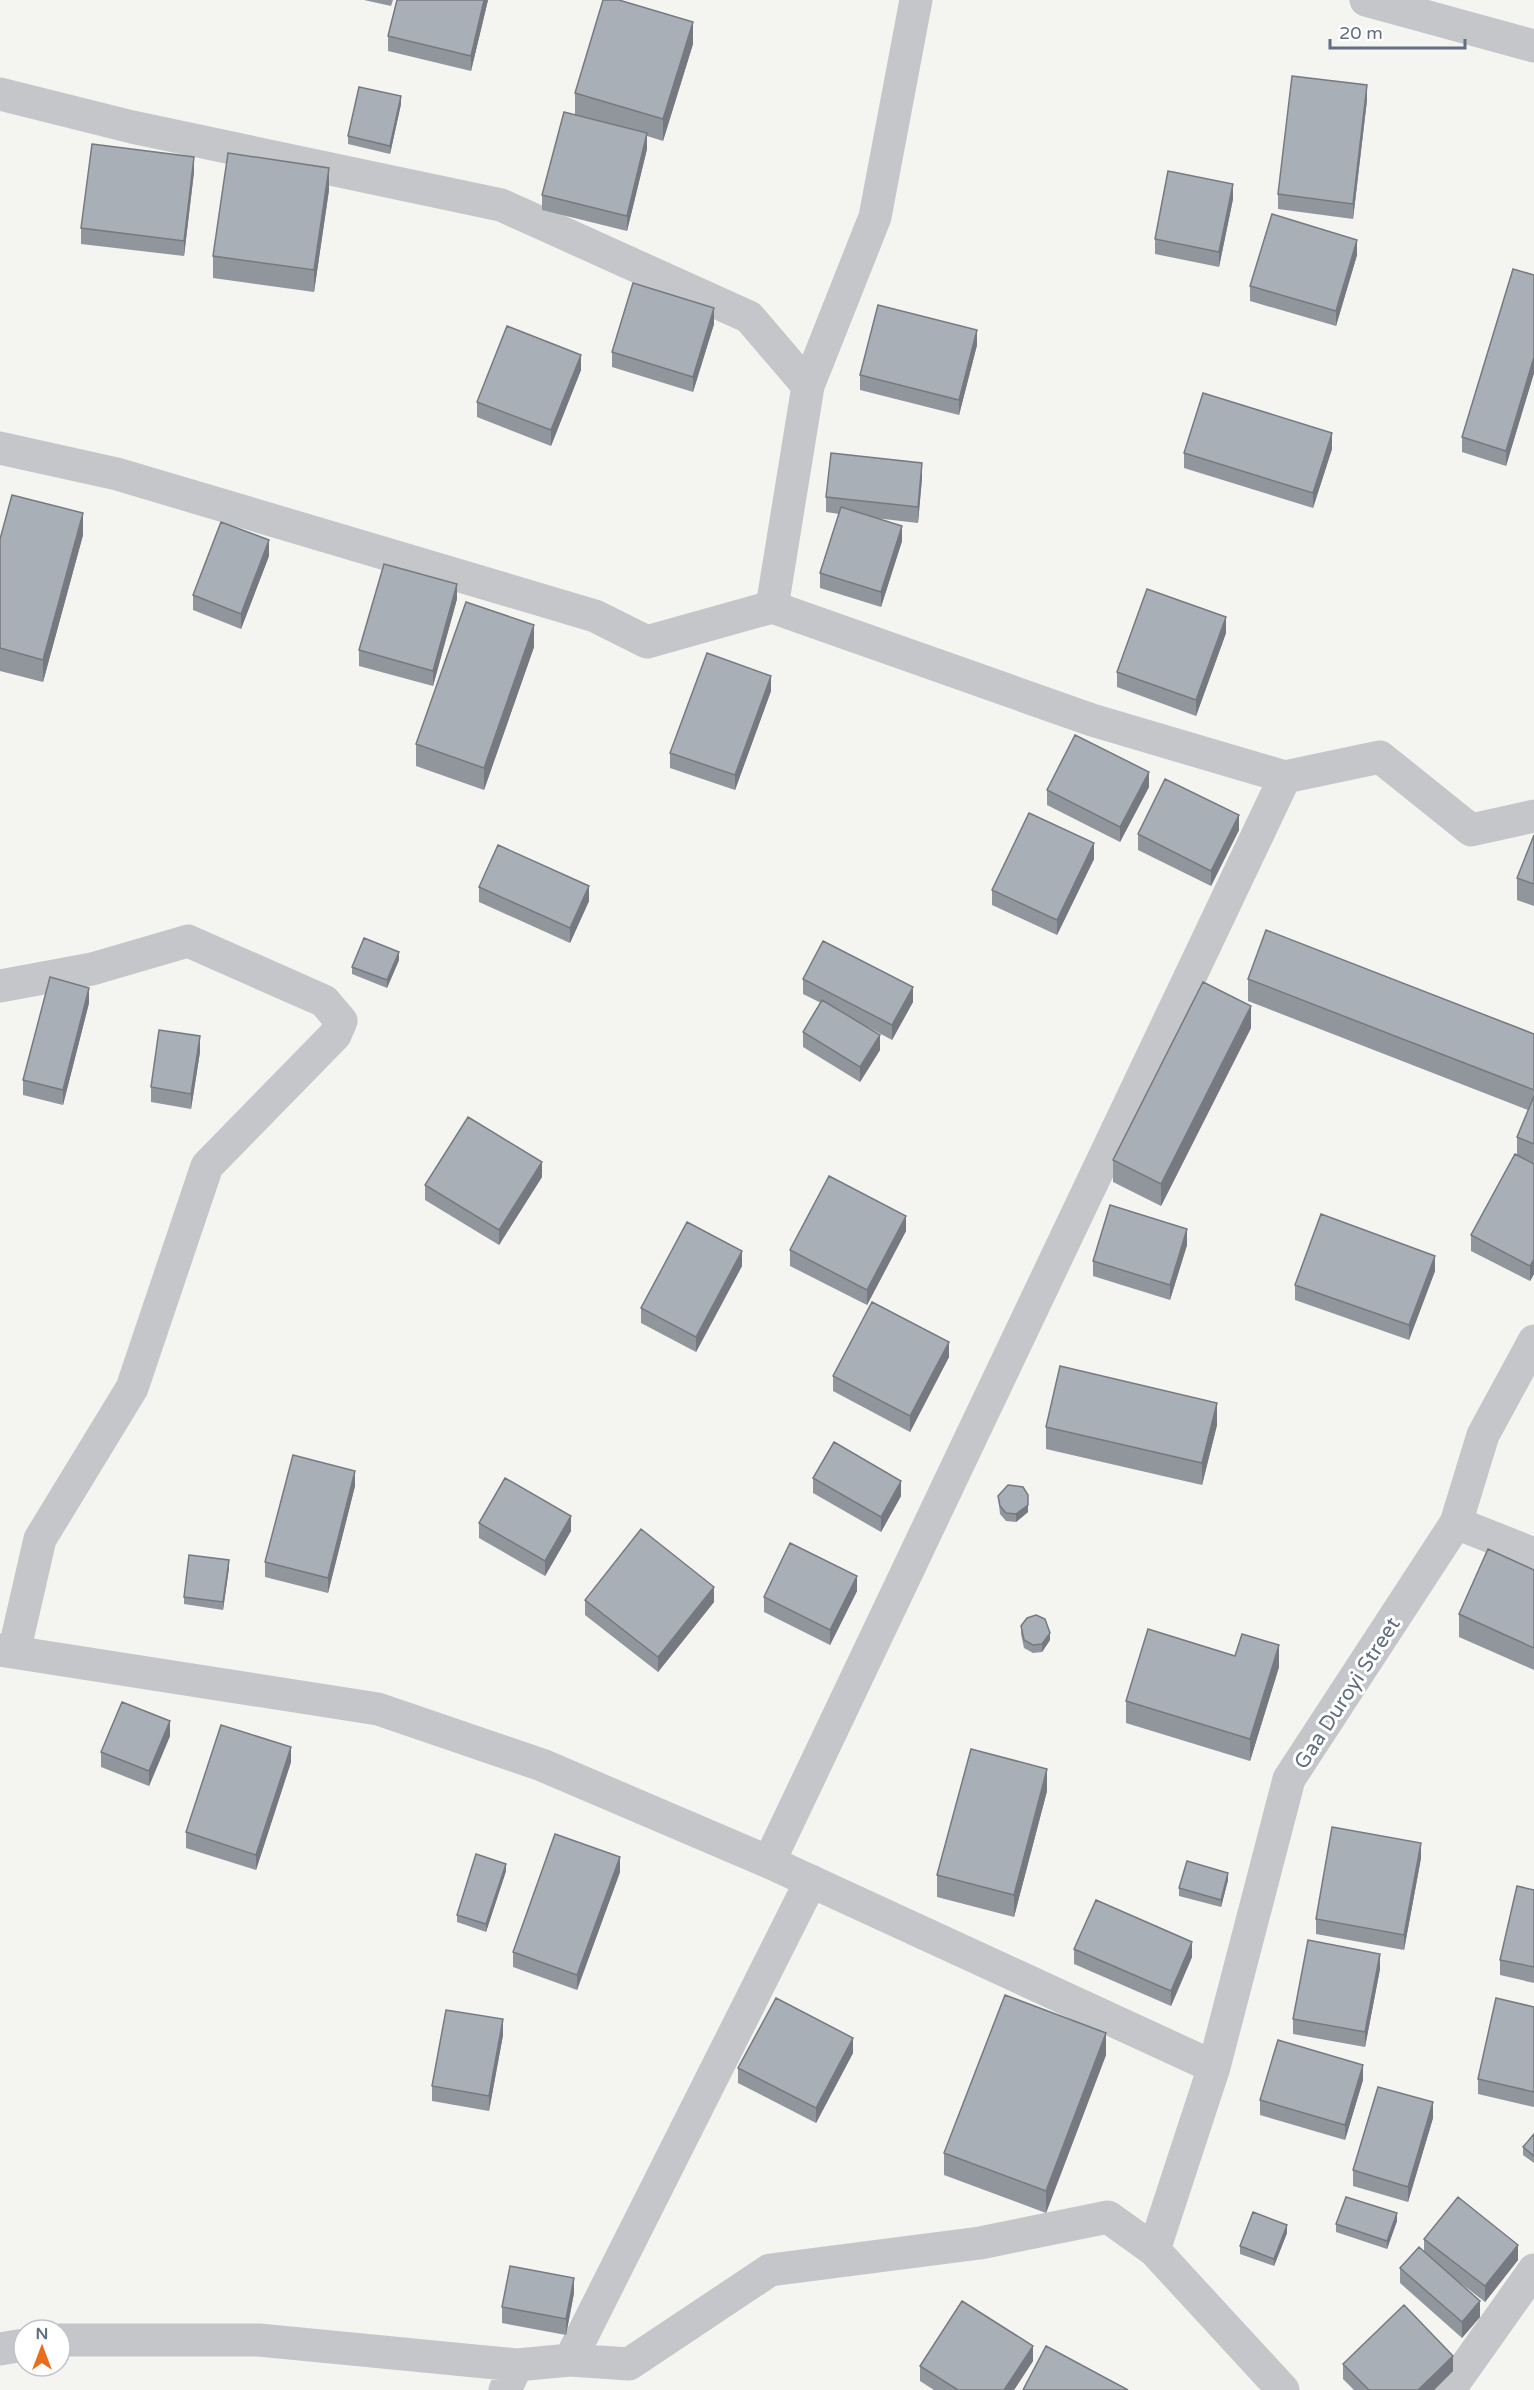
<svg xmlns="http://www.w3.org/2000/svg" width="1534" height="2390" font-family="'Varela Round',sans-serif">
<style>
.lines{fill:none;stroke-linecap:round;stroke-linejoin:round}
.street{stroke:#c4c6ca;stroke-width:33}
.wall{fill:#91969d}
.shaded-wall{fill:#767a80}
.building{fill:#a9afb7;stroke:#767a80;stroke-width:1.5}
.labels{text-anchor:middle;stroke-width:6;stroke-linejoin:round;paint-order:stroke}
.street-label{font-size:21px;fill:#626e82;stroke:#fff}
</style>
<rect width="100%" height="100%" fill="#f4f4f0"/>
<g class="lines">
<!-- street -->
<path class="street" d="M1366,0L1534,46
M0,94L132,127L501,205L749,317L808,386
M0,448L117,474L595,616L647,642L772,607L1092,720L1285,777L1380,757L1471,830L1534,816
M772,607L808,386L875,217L916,0
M0,986L92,969L188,941L324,1001L341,1021L335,1035L207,1166L132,1388L40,1539L14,1652
M1456,1523L1534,1554
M0,1650L378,1709L542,1765L769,1862L1214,2067L1154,2250L1283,2390
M769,1862L1285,777
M1214,2067L1289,1779L1456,1523L1483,1435L1534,1341
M60,2340H259L517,2365
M0,2349L24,2345
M570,2360L629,2364L770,2270L980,2243L1108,2217L1154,2250
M505,2390L517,2365L570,2360L811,1881
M1449,2390L1534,2270"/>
</g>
<!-- wall -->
<path class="wall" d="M364,0H393L391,6Z
M397,0H488L471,71L388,51V36Z
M693,44L663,141L647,136V149L627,231L542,210V195L575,115V93Z
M1367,100L1353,219L1278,209V194Z
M401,104L390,154L348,144V136Z
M194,172L184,256L81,244V228Z
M329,190L314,292L213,278V256Z
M1233,199L1219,267L1155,254V239Z
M1357,255L1336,326L1250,301V286Z
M1534,275V373L1506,466L1462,452V437Z
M714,324L693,392L612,367V352Z
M977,345L959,415L860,390V375Z
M581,370L551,446L477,417V402Z
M1332,449L1313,508L1184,468V453Z
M922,478L918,523L875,518L902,541L881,607L820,588V573L839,514L826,512V497Z
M83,535L43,682L0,671V539Z
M269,556L241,629L193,610V595Z
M457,599L433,686L359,666V650Z
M1226,633L1196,716L1117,687V672Z
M534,647L484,790L416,766V744Z
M771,691L735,790L670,768V753Z
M1149,787L1120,842L1047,805V790Z
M1239,830L1211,886L1138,850V834Z
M1534,835V906L1517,900V878Z
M1094,859L1057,935L992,905V890Z
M479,887L589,901L570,943L479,902Z
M399,960L387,988L352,974V967Z
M803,979L913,1002L892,1040L866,1026L880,1050L860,1082L803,1047V1032L821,1003L803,994Z
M1248,979L1534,1034V1274L1530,1281L1471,1251V1235L1517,1155V1137L1528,1110L1248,1001Z
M89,1003L63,1105L23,1095V1080Z
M1251,1028L1161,1206L1113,1182V1160Z
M200,1052L191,1109L151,1102V1087Z
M542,1177L499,1245L425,1200V1185Z
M906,1231L867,1305L790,1266V1250Z
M1187,1245L1170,1300L1093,1276V1261Z
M742,1266L696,1352L641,1323V1308Z
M1435,1271L1409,1340L1295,1300V1285Z
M949,1357L910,1432L833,1391V1376Z
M1217,1425L1202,1485L1046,1449V1427Z
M813,1478L901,1496L881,1532L813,1493Z
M355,1486L328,1593L265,1577V1562Z
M998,1496L1028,1512L1016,1522L1006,1521L1000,1514Z
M479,1523L571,1531L545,1576L479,1538Z
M229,1568L223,1610L184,1604V1597Z
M1534,1570V1670L1459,1637V1614Z
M857,1591L830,1645L764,1612V1597Z
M585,1600L714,1602L658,1672L585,1615Z
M1021,1626L1050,1640L1042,1652L1033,1653L1024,1648L1021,1634Z
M1235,1656L1279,1667L1250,1761L1126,1723V1701Z
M170,1736L149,1786L101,1767V1752Z
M291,1762L256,1870L186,1848V1832Z
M1047,1791L1014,1917L937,1897V1875Z
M1421,1858L1404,1950L1316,1934V1919Z
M506,1871L486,1932L457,1922V1915Z
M620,1872L577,1990L513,1967V1952Z
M1228,1880L1221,1907L1179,1896V1888Z
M1534,1890V1983L1500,1975V1960Z
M1074,1949L1192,1957L1171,2006L1074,1964Z
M1380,1969L1365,2047L1293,2034V2019Z
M1534,2007V2107L1478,2094V2079Z
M503,2035L489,2111L432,2101V2086Z
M853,2053L816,2123L738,2083V2068Z
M1106,2055L1046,2213L944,2175V2153Z
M1363,2080L1345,2140L1260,2115V2100Z
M1433,2118L1408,2202L1353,2186V2170Z
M1534,2134V2163L1523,2155V2147Z
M1397,2221L1387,2249L1336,2232V2224Z
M1287,2233L1274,2266L1240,2254V2246Z
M1424,2239L1518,2260L1485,2302L1449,2274L1480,2317L1462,2338L1400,2283V2268L1424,2251Z
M574,2293L566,2335L502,2323V2307Z
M1033,2361L1014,2390H934L920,2381V2366Z
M1343,2364L1453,2371L1434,2390H1354L1343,2379Z"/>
<!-- shaded-wall -->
<path class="shaded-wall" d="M484,0H488L471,71V56Z
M693,22V44L663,141V119Z
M1367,85V100L1353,219V204Z
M401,96V104L390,154V146Z
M647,133V149L627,231V216Z
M194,157V172L184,256V241Z
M329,168V190L314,292V270Z
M1233,184V199L1219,267V252Z
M1357,240V255L1336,326V311Z
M714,308V324L693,392V377Z
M977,330V345L959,415V400Z
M581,355V370L551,446V430Z
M1534,357V373L1506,466V451Z
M1332,433V449L1313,508V493Z
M922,463V478L918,523V507Z
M83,513V535L43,682V660Z
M902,526V541L881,607V592Z
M269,540V556L241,629V614Z
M457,584V599L433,686V671Z
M1226,617V633L1196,716V700Z
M534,625V647L484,790V768Z
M771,676V691L735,790V775Z
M1149,772V787L1120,842V827Z
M1239,815V830L1211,886V871Z
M1094,843V859L1057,935V920Z
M589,886V901L570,943V928Z
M399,952V960L387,988V980Z
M913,987V1002L892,1040V1025Z
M89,988V1003L63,1105V1090Z
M1251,1006V1028L1161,1206V1184Z
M880,1035V1050L860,1082V1067Z
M200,1036V1052L191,1109V1094Z
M542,1162V1177L499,1245V1230Z
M906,1216V1231L867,1305V1290Z
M1187,1229V1245L1170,1300V1285Z
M742,1251V1266L696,1352V1337Z
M1435,1256V1271L1409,1340V1325Z
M1534,1259V1274L1530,1281V1266Z
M949,1342V1357L910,1432V1416Z
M1217,1403V1425L1202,1485V1463Z
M355,1471V1486L328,1593V1578Z
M901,1481V1496L881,1532V1517Z
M1028,1505V1512L1016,1522V1514Z
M571,1516V1531L545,1576V1561Z
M229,1560V1568L223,1610V1602Z
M857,1576V1591L830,1645V1630Z
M714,1587V1602L658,1672V1657Z
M1050,1633V1640L1042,1652V1644Z
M1279,1645V1667L1250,1761V1739Z
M170,1721V1736L149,1786V1771Z
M291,1747V1762L256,1870V1855Z
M1047,1769V1791L1014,1917V1895Z
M1421,1843V1858L1404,1950V1935Z
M620,1857V1872L577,1990V1975Z
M506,1864V1871L486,1932V1924Z
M1228,1873V1880L1221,1907V1900Z
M1192,1942V1957L1171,2006V1991Z
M1380,1954V1969L1365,2047V2032Z
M503,2019V2035L489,2111V2096Z
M1106,2033V2055L1046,2213V2191Z
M853,2038V2053L816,2123V2108Z
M1363,2065V2080L1345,2140V2125Z
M1433,2102V2118L1408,2202V2187Z
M1397,2213V2221L1387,2249V2241Z
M1287,2225V2233L1274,2266V2259Z
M1518,2245V2260L1485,2302V2286Z
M574,2278V2293L566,2335V2319Z
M1480,2301V2317L1462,2338V2322Z
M1033,2346V2361L1014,2390H1004Z
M1453,2356V2371L1434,2390H1418Z"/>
<!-- building -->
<path class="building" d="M397,0H484L471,56L388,36Z
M603,0H619L693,22L663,119L575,93Z
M1292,76L1367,85L1353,204L1278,194Z
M359,87L401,96L390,146L348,136Z
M564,112L647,133L627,216L542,195Z
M92,144L194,157L184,241L81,228Z
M228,153L329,168L314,270L213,256Z
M1168,171L1233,184L1219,252L1155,239Z
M1272,214L1357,240L1336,311L1250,286Z
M1513,269L1534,275V357L1506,451L1462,437Z
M633,283L714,308L693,377L612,352Z
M878,305L977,330L959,400L860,375Z
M507,326L581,355L551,430L477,402Z
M1203,393L1332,433L1313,493L1184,453Z
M831,453L922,463L918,507L826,497Z
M12,495L83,513L43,660L0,648V539Z
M841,507L902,526L881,592L820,573Z
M221,522L269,540L241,614L193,595Z
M384,564L457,584L433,671L359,650Z
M1147,589L1226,617L1196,700L1117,672Z
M466,602L534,625L484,768L416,744Z
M707,653L771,676L735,775L670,753Z
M1075,735L1149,772L1120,827L1047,790Z
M1165,779L1239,815L1211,871L1138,834Z
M1029,813L1094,843L1057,920L992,890Z
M1534,835V884L1517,878Z
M498,845L589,886L570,928L479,887Z
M1266,930L1534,1034V1090L1248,979Z
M364,938L399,952L387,980L352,967Z
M823,941L913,987L892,1025L803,979Z
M50,977L89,988L63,1090L23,1080Z
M1203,982L1251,1006L1161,1184L1113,1160Z
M822,1000L880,1035L860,1067L803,1032Z
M159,1030L200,1036L191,1094L151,1087Z
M1534,1096V1144L1517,1137Z
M468,1117L542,1162L499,1230L425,1185Z
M1515,1154L1534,1164V1259L1530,1266L1471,1235Z
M829,1176L906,1216L867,1290L790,1250Z
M1110,1205L1187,1229L1170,1285L1093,1261Z
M1321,1214L1435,1256L1409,1325L1295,1285Z
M687,1222L742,1251L696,1337L641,1308Z
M872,1302L949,1342L910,1416L833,1376Z
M1060,1366L1217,1403L1202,1463L1046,1427Z
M834,1442L901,1481L881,1517L813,1478Z
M293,1455L355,1471L328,1578L265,1562Z
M505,1478L571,1516L545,1561L479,1523Z
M1008,1485L1023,1487L1028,1495V1505L1016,1514L1006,1513L1000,1506L998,1496Z
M641,1529L714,1587L658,1657L585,1600Z
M790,1543L857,1576L830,1630L764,1597Z
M1488,1549L1534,1570V1648L1459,1614Z
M189,1555L229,1560L223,1602L184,1597Z
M1036,1615L1045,1619L1050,1633L1042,1644L1033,1645L1024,1640L1021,1626L1027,1618Z
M1148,1629L1235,1656L1242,1634L1279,1645L1250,1739L1126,1701Z
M122,1702L170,1721L149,1771L101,1752Z
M221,1725L291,1747L256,1855L186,1832Z
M971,1749L1047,1769L1014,1895L937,1875Z
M1332,1827L1421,1843L1404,1935L1316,1919Z
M555,1834L620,1857L577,1975L513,1952Z
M476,1854L506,1864L486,1924L457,1915Z
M1187,1861L1228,1873L1221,1900L1179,1888Z
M1517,1886L1534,1890V1967L1500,1960Z
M1096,1900L1192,1942L1171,1991L1074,1949Z
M1308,1940L1380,1954L1365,2032L1293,2019Z
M1005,1995L1106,2033L1046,2191L944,2153Z
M776,1998L853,2038L816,2108L738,2068Z
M1496,1998L1534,2007V2092L1478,2079Z
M446,2010L503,2019L489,2096L432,2086Z
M1278,2040L1363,2065L1345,2125L1260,2100Z
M1378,2087L1433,2102L1408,2187L1353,2170Z
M1534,2134V2156L1523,2147Z
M1346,2197L1397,2213L1387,2241L1336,2224Z
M1458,2197L1518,2245L1485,2286L1424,2239Z
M1253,2212L1287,2225L1274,2259L1240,2246Z
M1419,2247L1480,2301L1462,2322L1400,2268Z
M510,2266L574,2278L566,2319L502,2307Z
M962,2301L1033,2346L1004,2390H958L920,2366Z
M1404,2305L1453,2356L1418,2390H1369L1343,2364Z
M1046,2346L1128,2390H1023Z"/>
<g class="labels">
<!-- street labels -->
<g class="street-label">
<text transform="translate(1347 1693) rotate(-57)" y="7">Gaa Duroyi Street</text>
</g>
</g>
<!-- north arrow -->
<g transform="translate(42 2348)"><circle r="28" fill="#ffffff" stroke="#c0c5cd" stroke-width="1.5"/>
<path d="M0-4.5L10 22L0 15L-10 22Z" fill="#e96e1b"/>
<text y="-9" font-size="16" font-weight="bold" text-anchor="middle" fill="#626e82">N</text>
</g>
<!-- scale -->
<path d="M1330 39v9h135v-9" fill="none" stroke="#626e82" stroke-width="3"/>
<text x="1339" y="39" font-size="18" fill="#626e82" stroke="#ffffff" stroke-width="4.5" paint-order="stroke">20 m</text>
</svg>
